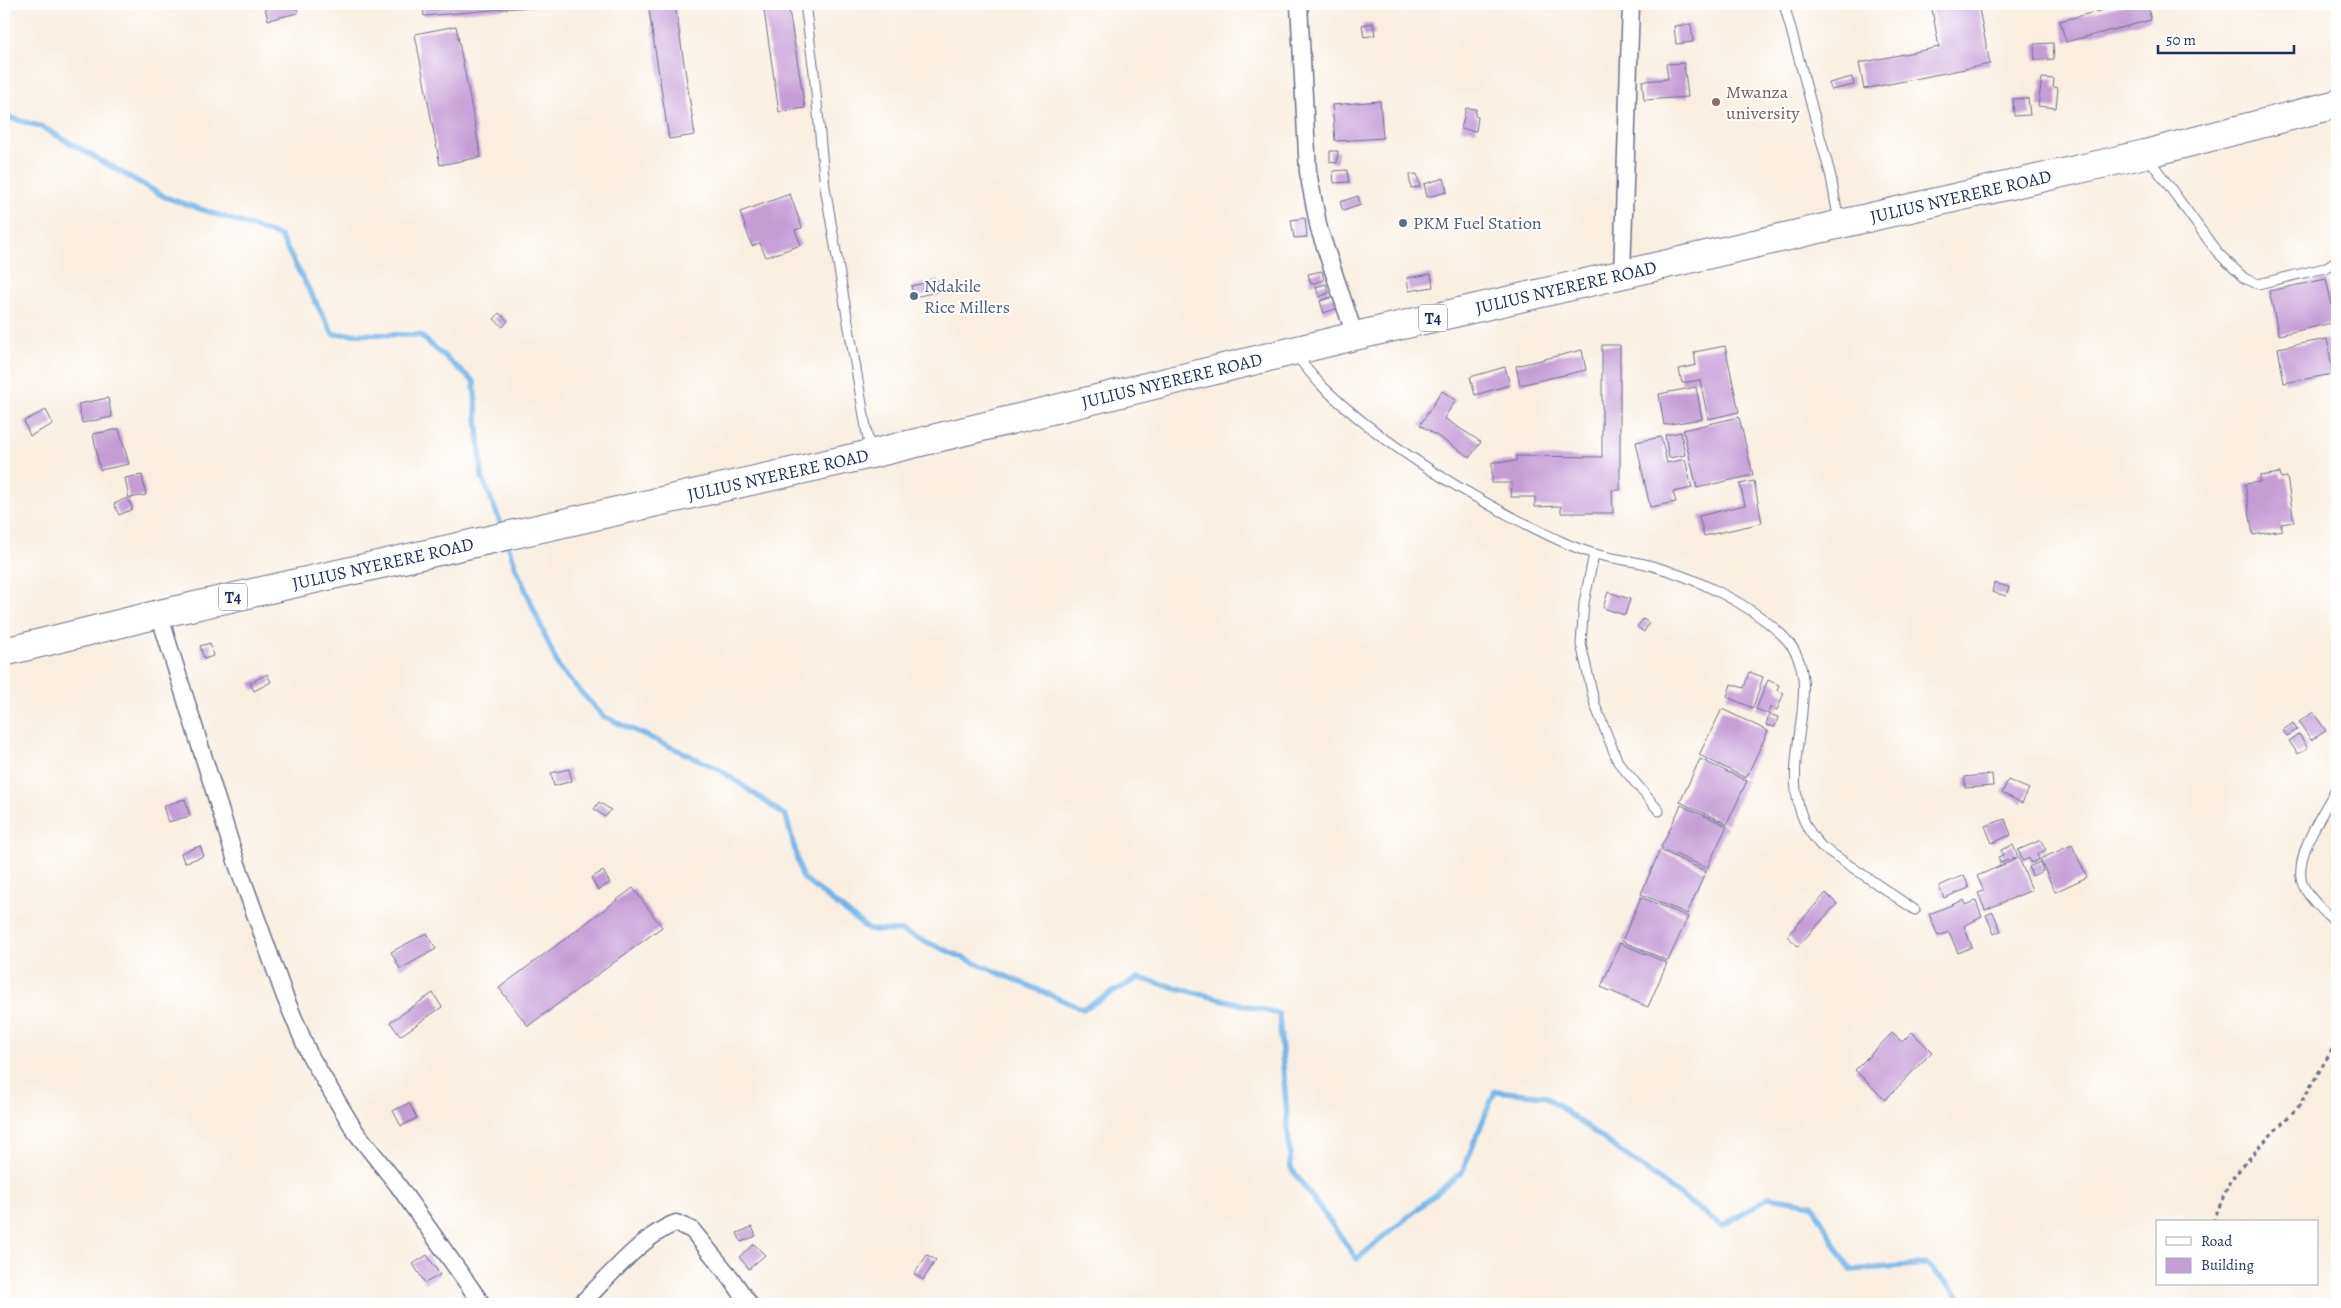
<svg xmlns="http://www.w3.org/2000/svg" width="2341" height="1308" font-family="Alegreya,serif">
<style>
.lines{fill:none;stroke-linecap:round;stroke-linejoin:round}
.stream{stroke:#73b5e8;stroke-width:5.5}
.building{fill:#c49dd5}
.lane-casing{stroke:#69728c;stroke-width:11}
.street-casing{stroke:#69728c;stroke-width:19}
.highway-casing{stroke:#69728c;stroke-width:30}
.path{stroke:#69728c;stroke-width:3;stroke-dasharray:4 4;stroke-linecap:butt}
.lane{stroke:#fff;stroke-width:9}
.street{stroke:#fff;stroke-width:16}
.highway{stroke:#fff;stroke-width:28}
.education-dot{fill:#8d6e63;stroke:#fff;stroke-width:2}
.service-dot{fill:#5c6f8a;stroke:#fff;stroke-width:2}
.labels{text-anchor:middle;stroke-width:4;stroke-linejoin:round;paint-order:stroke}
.shield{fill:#fff;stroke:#5f6d8e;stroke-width:1}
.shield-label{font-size:16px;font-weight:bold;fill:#1b2f5e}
.education-label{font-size:18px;fill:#785e54;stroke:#fff;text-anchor:start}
.street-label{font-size:18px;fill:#1b2f5e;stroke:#fff}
.service-label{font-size:18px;fill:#4e5e75;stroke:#fff;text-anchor:start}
</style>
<rect width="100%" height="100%" fill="#fff"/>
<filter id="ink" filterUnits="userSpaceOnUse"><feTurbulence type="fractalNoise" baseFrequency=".02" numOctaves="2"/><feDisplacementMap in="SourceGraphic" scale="10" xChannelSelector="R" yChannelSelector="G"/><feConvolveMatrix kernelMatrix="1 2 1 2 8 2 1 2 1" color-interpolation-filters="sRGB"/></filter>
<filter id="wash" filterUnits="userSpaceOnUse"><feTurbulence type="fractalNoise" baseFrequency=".0096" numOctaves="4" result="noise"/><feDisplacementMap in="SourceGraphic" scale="20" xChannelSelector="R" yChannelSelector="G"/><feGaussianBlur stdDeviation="1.12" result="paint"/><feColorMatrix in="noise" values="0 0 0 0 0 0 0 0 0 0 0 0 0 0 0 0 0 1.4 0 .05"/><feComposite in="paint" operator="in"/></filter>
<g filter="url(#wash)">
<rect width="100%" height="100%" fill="#f9eee0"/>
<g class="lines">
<!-- stream -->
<path class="stream" d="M4,116L42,127L165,197L280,236L333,334L420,335L474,382L482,477L503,529
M507,542L517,570L559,668L603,716L719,769L786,816L802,877L869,930L901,931L1083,1009L1138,978L1279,1014L1291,1168L1357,1259L1462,1172L1495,1091L1545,1096L1722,1226L1769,1197L1812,1204L1850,1270L1927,1264L1967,1304"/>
</g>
<g id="blocks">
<!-- building -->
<path class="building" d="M264,4H296L298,13L268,20Z
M423,4H549V5L424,16Z
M648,4H675L695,135L669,139Z
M763,4H788L805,108L779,112Z
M1931,4H1978L1990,64L1864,89L1859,63L1939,47Z
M2127,4H2147L2151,20L2066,42L2060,21Z
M1373,23L1375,35L1364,37L1362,25Z
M1691,24L1693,42L1676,44L1674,26Z
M456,26L481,157L440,165L415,34Z
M2053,43L2054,59L2035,60L2034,44Z
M1684,63L1688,97L1644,100L1642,81L1668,79L1666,64Z
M1852,77L1854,85L1831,90L1829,83Z
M2042,78L2054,79L2053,87L2058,88L2056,108L2038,106Z
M2028,98L2030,115L2014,116L2013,99Z
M1380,101L1383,138L1335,141L1332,105Z
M1466,108L1476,109L1475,116L1478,117L1476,131L1461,129Z
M1330,151H1338L1337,163L1330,162Z
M1347,170L1349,182L1334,183L1333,171Z
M1417,174L1420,187L1411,188L1409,175Z
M1444,178L1447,192L1427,197L1424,184Z
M790,194L802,228L795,230L801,245L766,257L760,243L752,246L740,212Z
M1358,196L1361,205L1343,211L1340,202Z
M1305,218L1307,237L1294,238L1291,220Z
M1322,271L1324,280L1311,284L1308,274Z
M1431,274L1433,287L1409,291L1407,278Z
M2326,279L2336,322L2279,335L2269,291Z
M939,280L942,291L914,297L911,286Z
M1326,284L1329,293L1319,297L1316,287Z
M1335,296L1338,308L1324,313L1320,301Z
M499,313L508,321L503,327L494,319Z
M2327,339L2333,374L2284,383L2278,348Z
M1602,345H1620V490H1612L1613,513H1561V506L1535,507V497H1511L1512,483H1492V462L1516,461V456L1602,457Z
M1725,346L1739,412L1708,419L1700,380L1682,383L1679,369L1696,365L1694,352Z
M1582,350L1586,370L1520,385L1516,366Z
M1505,367L1510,385L1475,395L1470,377Z
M1696,387L1702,419L1664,425L1659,394Z
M1442,391L1456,400L1444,418L1481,442L1470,457L1420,425Z
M108,398L112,417L82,423L78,404Z
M46,410L53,424L30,436L24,421Z
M1739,417L1753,475L1697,488L1683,430Z
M119,429L129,464L100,470L93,434Z
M1681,432L1685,455L1669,458L1665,435Z
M1661,437L1667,463L1685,459L1692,488L1673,492L1676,502L1650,507L1636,442Z
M2280,473L2281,478L2287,477L2294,522L2281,524L2282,530L2253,535L2245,484L2260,482V476Z
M142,475L146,495L129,498L125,478Z
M1754,481L1762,523L1704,536L1699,516L1745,505L1740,484Z
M127,498L133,509L119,515L114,504Z
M1994,583L2009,587L2006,596L1992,592Z
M1608,592L1630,599L1625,615L1603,608Z
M1643,619L1649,623L1644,632L1637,627Z
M210,643L213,656L204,659L200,646Z
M1749,672L1763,677L1753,708L1727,697L1731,684L1744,688Z
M267,674L271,682L254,691L250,683Z
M1768,680L1779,685L1777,690L1784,693L1777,710L1770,707L1768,714L1756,709Z
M1722,709L1768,731L1746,778L1699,755Z
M2313,712L2326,731L2311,740L2299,722Z
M1769,714L1778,717L1775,727L1766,725Z
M2293,723L2297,730L2287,736L2283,730Z
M2299,734L2308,748L2298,754L2289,741Z
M1700,759L1747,781L1727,824L1680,802Z
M569,769L572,781L554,786L551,773Z
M1992,774L1993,786L1965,788V777Z
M2008,780L2029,789L2022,803L2002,793Z
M185,799L190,816L168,822L163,806Z
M599,802L611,810L605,817L594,809Z
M1681,805L1727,826L1707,868L1661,848Z
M2005,819L2011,835L1992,843L1985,826Z
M2041,840L2046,850L2037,854L2039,860L2031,863L2029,858L2023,861L2018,850Z
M2013,845L2018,857L2000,863L1998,857L2003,855L2001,850Z
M2072,845L2087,877L2055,892L2040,859Z
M200,846L204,856L184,863L181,853Z
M1660,850L1706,871L1687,914L1641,894Z
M2019,858L2032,890L1985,910L1978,893L1984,891L1977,876Z
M2040,862L2043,871L2032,876L2029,867Z
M603,871L610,883L598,890L591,878Z
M1964,875L1969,888L1944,898L1939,886Z
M633,888L662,927L528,1026L499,988Z
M1826,893L1837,904L1798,946L1787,936Z
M1641,897L1688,917L1668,961L1622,941Z
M1964,900L1966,905L1976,901L1982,917L1964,926L1972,947L1958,953L1949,932L1938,936L1929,914Z
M1993,912L2001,931L1994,934L1986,915Z
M427,933L436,949L400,969L391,952Z
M1620,943L1667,963L1648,1007L1601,987Z
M433,993L442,1007L400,1036L390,1022Z
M1912,1032L1932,1052L1885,1100L1855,1070L1892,1033L1902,1042Z
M409,1103L417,1118L401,1126L393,1111Z
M752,1227L756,1236L741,1242L737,1233Z
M754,1244L765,1255L749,1269L739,1257Z
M427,1255L440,1275L425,1283L413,1264Z
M927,1255L936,1260L923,1280L914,1274Z"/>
</g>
</g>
<g filter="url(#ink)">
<use href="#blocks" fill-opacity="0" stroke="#69728c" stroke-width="1"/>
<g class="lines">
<!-- lane casing -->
<g class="lane-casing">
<path id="lane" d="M805,4L814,72L825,187L870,451
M1784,4L1831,177L1839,222
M2147,156L2217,252L2244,278L2258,284L2325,268L2337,260
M1295,354C1304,365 1313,377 1323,387C1377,439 1449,484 1514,518C1540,531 1567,546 1595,554C1612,559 1631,560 1649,565C1694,577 1749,603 1783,636C1838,689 1758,779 1821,846L1915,910
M1594,554L1584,603L1581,644L1595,705L1618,762L1659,811
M2337,788C2324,811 2290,861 2304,887C2311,901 2326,913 2337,924"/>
</g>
<!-- street casing -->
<g class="street-casing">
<path id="street" d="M1299,4L1308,172L1319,229L1355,336
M1622,274L1631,4
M159,614L237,864L285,997L309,1054L355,1131L397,1184L482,1304
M581,1304C606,1280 644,1234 676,1223L692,1230L731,1278L749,1304"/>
</g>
<!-- highway casing -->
<g class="highway-casing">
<g id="highway">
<path id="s1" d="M4,652L159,614L871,454L1355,336L2145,154L2337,104"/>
</g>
</g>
<!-- path -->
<path class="path" d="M2213,1222L2230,1181L2260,1146L2299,1106L2337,1041"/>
<!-- lane -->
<use href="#lane" class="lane"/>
<!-- street -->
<use href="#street" class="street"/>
<!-- highway -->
<use href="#highway" class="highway"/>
</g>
</g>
<!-- markers -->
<circle class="education-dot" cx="1716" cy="102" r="5"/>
<g class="service-dot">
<circle cx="1403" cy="223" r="5"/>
<circle cx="914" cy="296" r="5"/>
</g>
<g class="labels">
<!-- shield labels -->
<g class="shield">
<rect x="1419" y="304.5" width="28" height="27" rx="4"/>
<rect x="219" y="583.5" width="28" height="27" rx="4"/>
</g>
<g class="shield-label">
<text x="1433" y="324">T4</text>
<text x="233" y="603">T4</text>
</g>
<!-- education labels -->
<g class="education-label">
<text x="1726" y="98">Mwanza<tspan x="1726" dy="21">university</tspan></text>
</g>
<!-- street labels -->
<g class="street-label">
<text dy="6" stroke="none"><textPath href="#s1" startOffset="2009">JULIUS NYERERE ROAD</textPath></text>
<text dy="6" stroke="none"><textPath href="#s1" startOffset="1604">JULIUS NYERERE ROAD</textPath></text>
<text dy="6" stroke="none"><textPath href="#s1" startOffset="1199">JULIUS NYERERE ROAD</textPath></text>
<text dy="6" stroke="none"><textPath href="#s1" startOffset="794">JULIUS NYERERE ROAD</textPath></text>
<text dy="6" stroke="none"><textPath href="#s1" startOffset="389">JULIUS NYERERE ROAD</textPath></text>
</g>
<!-- service labels -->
<g class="service-label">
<text x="1413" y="229">PKM Fuel Station</text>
<text x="924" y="292">Ndakile<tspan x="924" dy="21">Rice Millers</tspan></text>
</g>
</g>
<!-- margin -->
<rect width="2341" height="1308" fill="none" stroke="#fff" stroke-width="20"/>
<!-- legend -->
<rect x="2156" y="1220" width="162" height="65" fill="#ffffff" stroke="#a4acbf"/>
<rect x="2166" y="1237" width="25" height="8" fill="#ffffff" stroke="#a4acbf"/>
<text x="2201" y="1246" font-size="15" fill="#1b2f5e">Road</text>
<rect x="2166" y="1258" width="25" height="15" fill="#c49dd5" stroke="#a4acbf"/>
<text x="2201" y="1270" font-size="15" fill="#1b2f5e">Building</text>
<!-- scale -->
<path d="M2158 45v8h136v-8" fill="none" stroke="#1b2f5e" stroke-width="2.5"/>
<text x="2166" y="45" font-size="15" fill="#1b2f5e" stroke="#ffffff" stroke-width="4" paint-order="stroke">50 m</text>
</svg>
